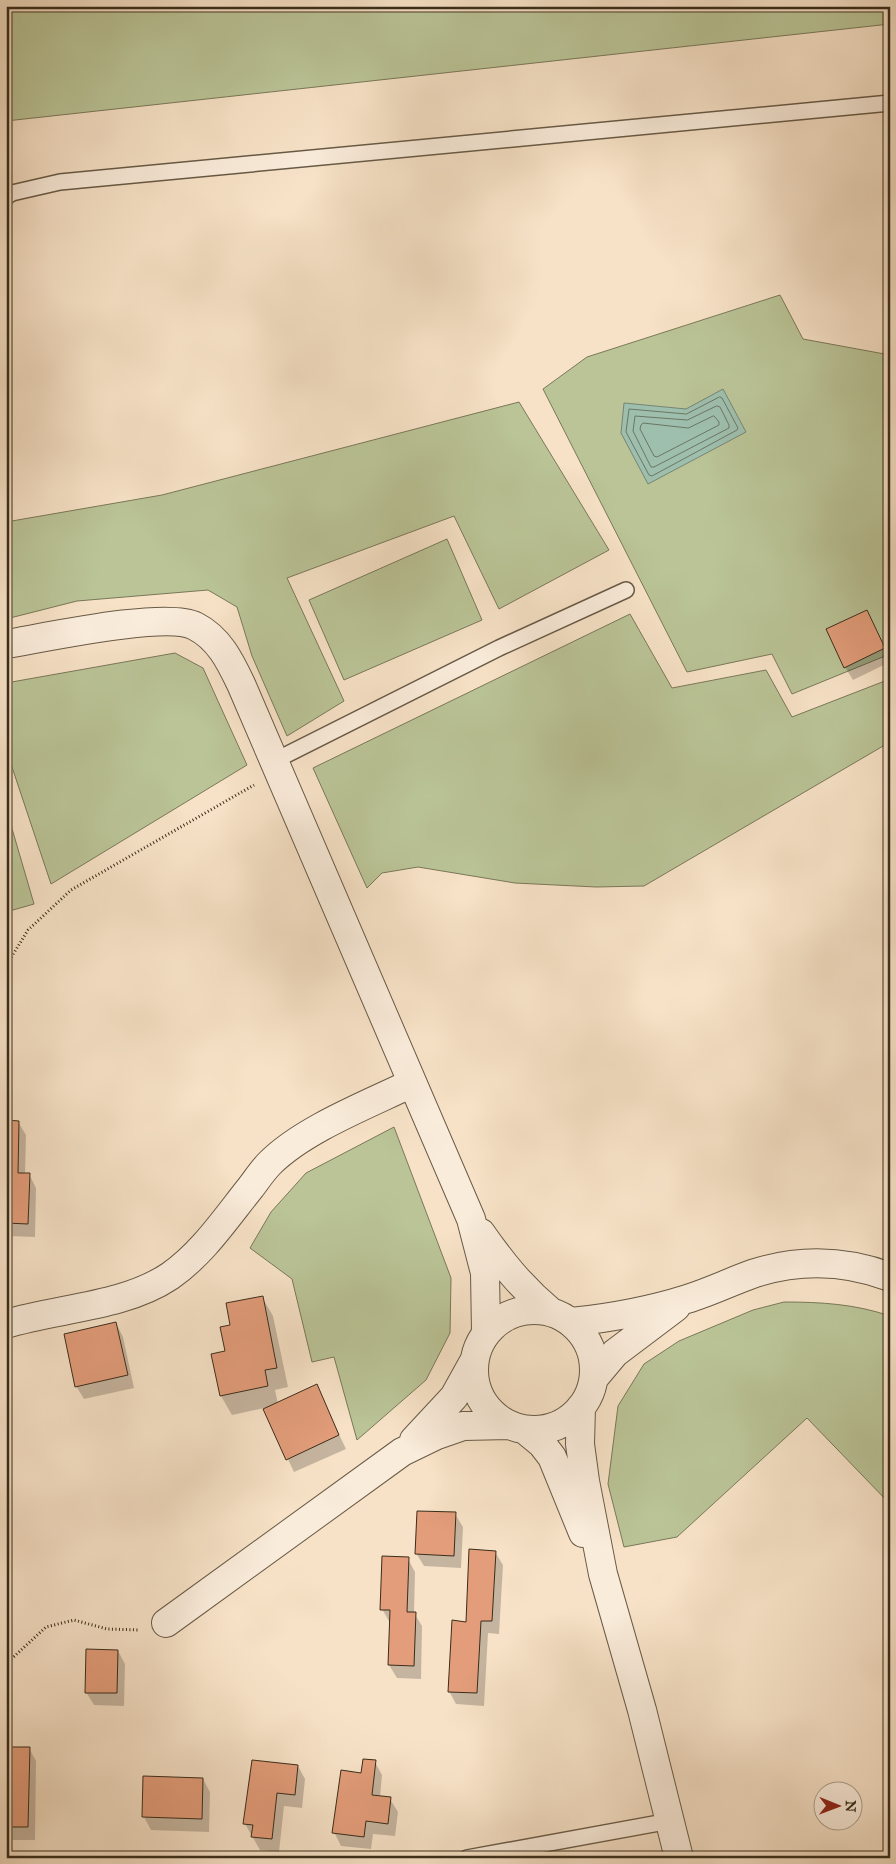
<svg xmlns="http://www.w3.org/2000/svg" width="896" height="1864" font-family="'IM FELL Great Primer',serif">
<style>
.green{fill:#bac497;stroke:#7a7859}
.water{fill:#9ebfae;stroke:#768573}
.shadow{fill:#0003}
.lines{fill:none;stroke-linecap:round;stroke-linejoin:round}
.shore{stroke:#6c7664;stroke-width:1}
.building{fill:#e39d7a;stroke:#392d1b}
.service-casing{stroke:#685a46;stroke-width:18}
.minor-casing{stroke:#685a46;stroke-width:30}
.path{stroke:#392d1b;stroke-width:3;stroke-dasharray:1 2.5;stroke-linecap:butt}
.service{stroke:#faecdb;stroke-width:15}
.minor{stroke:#faecdb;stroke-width:28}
</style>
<rect width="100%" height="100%" fill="#f7e2c7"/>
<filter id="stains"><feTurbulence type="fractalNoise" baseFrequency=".004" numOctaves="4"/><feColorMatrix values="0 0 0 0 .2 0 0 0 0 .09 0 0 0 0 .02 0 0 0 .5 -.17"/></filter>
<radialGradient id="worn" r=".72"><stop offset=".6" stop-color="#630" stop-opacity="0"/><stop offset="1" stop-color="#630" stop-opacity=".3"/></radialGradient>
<!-- green -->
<path class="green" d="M6,6H890V24L6,121Z
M780,295L803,339L890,355V654L792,694L772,654L687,672L543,389L587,357Z
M519,402L609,550L499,609L454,516L287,578L344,701L287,736L252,656L237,607L208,590L77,601L6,619V522L162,495Z
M447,539L482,620L344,680L309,600Z
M630,614L672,688L766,670L792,717L890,679V742L644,886L596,887L515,883L418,867L382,873L367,888L313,768Z
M175,653L203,668L247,765L51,884L6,749V683Z
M6,808L34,904L6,912Z
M394,1127L451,1278L450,1333L426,1380L357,1440L334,1357L312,1362L292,1279L250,1248L271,1212L306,1173Z
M784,1302C821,1302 855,1304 890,1316V1504L807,1418L677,1537L624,1547L608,1484L618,1406L644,1364L679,1341L753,1310Z"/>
<!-- water -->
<path class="water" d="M723,389L746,432L648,484L621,433L624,403L686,409Z"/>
<!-- shadow -->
<path class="shadow" d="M867,611L890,657V662L853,680L845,667Z
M6,1121L18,1122L26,1135L25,1174H29L36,1188L35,1237L9,1236L6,1231Z
M262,1297L273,1316L288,1387L275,1390L278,1404L316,1386L346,1449L294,1472L264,1408L232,1415L221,1396L231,1326Z
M116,1323L123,1337L134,1388L84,1399L76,1386Z
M455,1514L463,1527L461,1568L424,1566L416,1553Z
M495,1552L503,1565L499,1634L488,1633L484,1706L456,1704L449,1691Z
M408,1559L415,1572L414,1613L422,1626L421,1679L397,1678L389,1665L390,1623L382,1609Z
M6,1615L13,1627L6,1633Z
M118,1651L125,1664L124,1706L94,1705L86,1692Z
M6,1748H29L36,1761L35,1840H9L6,1836Z
M375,1762L382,1775L380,1797L390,1799L398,1812L395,1836L373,1834L371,1849L341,1846L334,1832L362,1774Z
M298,1766L305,1779L302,1808L284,1806L279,1852L260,1850L245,1824Z
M144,1777L203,1779L210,1792L209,1832L151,1830L144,1817Z"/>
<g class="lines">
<!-- shore -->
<path class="shore" d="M720,397L722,398L738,428L737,430L652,476L649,475L626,432L629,409L686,414Z
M717,406L720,407L729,425V428L654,467H651L633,431L635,416L687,420Z
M714,416L719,422V425L657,457L654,456L640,429L641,425L643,423L688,428Z"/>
</g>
<!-- building -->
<path class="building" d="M867,610L885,648L844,668L826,629Z
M6,1120L19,1121L18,1173H30L28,1224L6,1223Z
M263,1296L277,1368L265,1370L268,1386L220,1396L211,1354L225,1351L220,1327L230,1325L226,1303Z
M116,1322L128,1375L75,1387L64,1334Z
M317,1384L339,1435L286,1460L263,1409Z
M417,1511L456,1512L454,1556L415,1554Z
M469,1549L496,1551L492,1621H481L477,1693L448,1692L452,1620L466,1622Z
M382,1556L409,1557L407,1612H416L414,1666L388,1665L390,1610H380Z
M86,1649L118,1650L117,1693H85Z
M6,1747H30L28,1827H6Z
M363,1759L376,1760L372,1795L391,1797L388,1824L366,1821L364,1837L332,1833L341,1770L361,1773Z
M252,1760L298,1765L295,1795L277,1793L272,1839L251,1837L253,1825L243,1824Z
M143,1776L203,1778L202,1819L142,1817Z"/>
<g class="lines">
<!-- service casing -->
<g class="service-casing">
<path id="service" d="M6,197L12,193L60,182L890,103
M274,761L499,648L626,590
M467,1858L670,1821"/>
</g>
<!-- minor casing -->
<g class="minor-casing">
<path id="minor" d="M6,644C43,638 166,611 195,626C219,638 230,661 241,684L471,1219L485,1273L486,1332
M481,1233C502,1263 522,1288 551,1312
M474 1370a60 60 0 1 1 120 0a60 60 0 1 1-120 0Z
M571,1322C610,1318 649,1311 687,1299C710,1292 732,1281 755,1273C800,1259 845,1260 890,1277
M6,1324C58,1308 124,1307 170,1276C203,1253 226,1218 251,1187C257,1179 263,1170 270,1163C304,1129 369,1104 412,1083
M594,1378L615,1353L676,1307
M581,1407L580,1444L585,1481L603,1574L642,1710L679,1858
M525,1430L542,1444L552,1457L583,1533
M414,1440L454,1397L474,1361
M166,1623L402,1452L437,1435L463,1426L510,1425"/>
</g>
<!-- path -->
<path class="path" d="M6,974L12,956L28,930L71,890L254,785
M6,1664L46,1627L74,1620L107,1629L139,1630"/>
<!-- service -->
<use href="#service" class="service"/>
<!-- minor -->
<use href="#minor" class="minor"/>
</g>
<!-- margin -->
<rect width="896" height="1864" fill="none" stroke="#f7e2c7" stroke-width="25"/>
<rect x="8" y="8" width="881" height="1849" fill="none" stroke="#392d1b" stroke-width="2.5"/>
<rect x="12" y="12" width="871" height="1839" fill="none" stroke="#392d1b"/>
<!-- north arrow -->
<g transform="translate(838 1806) rotate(91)"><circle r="24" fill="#faecdb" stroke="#ada08e"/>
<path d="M0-4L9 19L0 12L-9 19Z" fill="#8f2418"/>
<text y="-8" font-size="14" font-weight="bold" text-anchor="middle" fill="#392d1b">N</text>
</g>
<rect width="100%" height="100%" filter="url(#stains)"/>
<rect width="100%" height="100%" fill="url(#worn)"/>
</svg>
